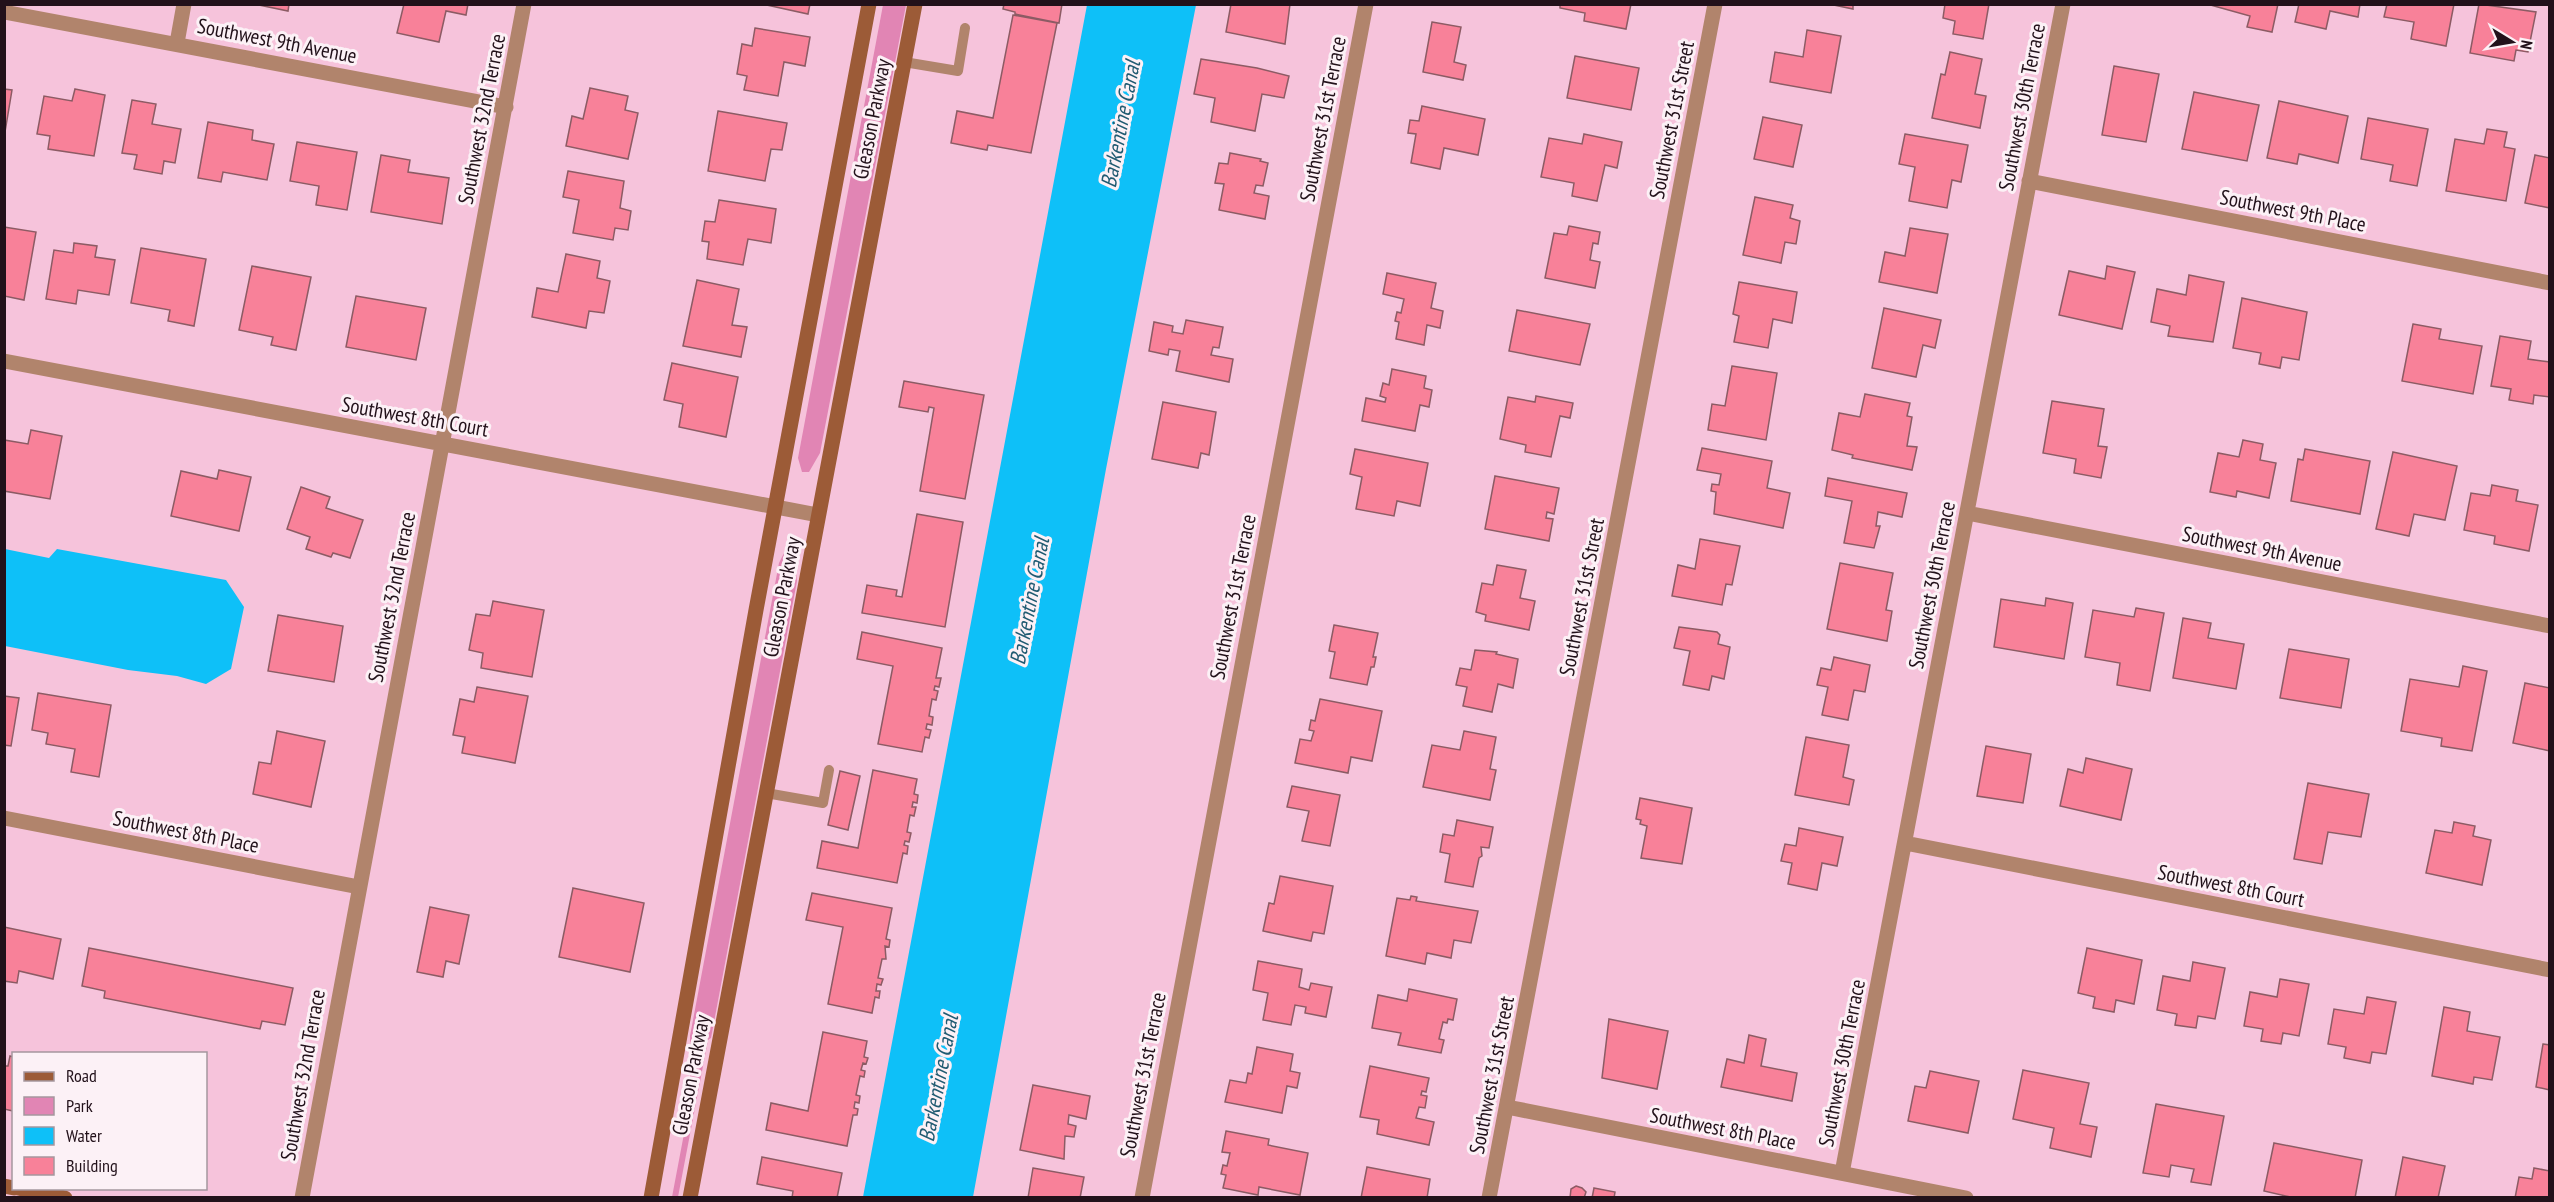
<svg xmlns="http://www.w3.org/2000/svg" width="2554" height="1202" font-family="'PT Sans Narrow',sans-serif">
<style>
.green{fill:#e185b4}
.water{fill:#0ec0f8}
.building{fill:#f88199;stroke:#8c5b64;stroke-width:1.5}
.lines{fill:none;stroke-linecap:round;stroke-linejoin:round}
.lane{stroke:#b1846c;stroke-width:10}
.street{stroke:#b1846c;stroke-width:15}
.secondary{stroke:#9c5b37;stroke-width:15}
.labels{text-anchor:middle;stroke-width:6;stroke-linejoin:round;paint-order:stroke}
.street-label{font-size:21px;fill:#22111a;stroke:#fcf1f6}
.water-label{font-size:22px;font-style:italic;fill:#215b72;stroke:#fcf1f6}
</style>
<rect width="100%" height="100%" fill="#f6c3db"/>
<!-- green -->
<path class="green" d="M883,5H906L820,453L809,472H802L798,458Z
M787,547L793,550L797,581L711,1038L708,1040L678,1197H672L690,1102V1036L779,563Z"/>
<!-- water -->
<path class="water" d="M1087,5H1196L1106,469L973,1197H863Z
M5,549L49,558L57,549L226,580L244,607L231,669L206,684L177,676L128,670L5,646Z"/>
<!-- building -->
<path class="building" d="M254,4H289L288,11Z
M404,4H468L466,15L446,11L439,42L397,33Z
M762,4H810L808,14Z
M1004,4H1062L1059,23L1015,14V12L1003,9Z
M1231,4H1290L1285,44L1226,32Z
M1560,4H1631L1626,29L1584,21L1585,13L1560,8Z
M1829,4H1853V9Z
M1945,4H1989L1983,39L1953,34L1955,21L1943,18Z
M2207,4H2278L2272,32L2247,27L2250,16Z
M2299,4H2360L2358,17L2330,11L2326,29L2295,22Z
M2387,4H2454L2446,46L2411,39L2414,22L2384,17Z
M2479,4L2536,12L2528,52L2516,50L2514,61L2470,53Z
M1013,15L1057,23L1031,153L988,145L987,150L951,143L957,111L993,118Z
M1432,22L1461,27L1454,62L1466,65L1463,80L1423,72Z
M755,28L810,37L805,66L784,62L778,96L744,90L747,76L737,74L742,44L752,46Z
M1807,30L1841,36L1831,93L1770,82L1775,52L1803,57Z
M1950,52L1982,59L1975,94L1986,96L1980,128L1932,118L1941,74L1945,75Z
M1575,56L1639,68L1631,110L1567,98Z
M1201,59L1257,68L1289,76L1284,98L1262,94L1255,131L1211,122L1215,98L1194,94Z
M2114,66L2159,74L2146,142L2102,135Z
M590,88L628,96L625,110L638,113L628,159L566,146L572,116L583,119Z
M4,89L12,90L5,132L4,131Z
M75,89L105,95L94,156L48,149L50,136L37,134L44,96L72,101Z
M2194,92L2259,105L2247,161L2182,149Z
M132,100L156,104L152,124L181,129L175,163L164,161L162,174L134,169L137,155L122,153Z
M2279,101L2348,116L2338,163L2299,154L2297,164L2267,158Z
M1422,106L1485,119L1478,155L1444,148L1440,169L1411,163L1416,134L1408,133L1410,120L1419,121Z
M718,111L787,123L782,150L771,149L765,181L708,171Z
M1763,117L1802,125L1793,167L1754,159Z
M2368,118L2428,129L2417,186L2390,181L2393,165L2361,159Z
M208,122L253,130L252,140L274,144L267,180L223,172L221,182L198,178Z
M2487,129L2507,132L2504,147L2515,149L2506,201L2446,191L2455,139L2484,144Z
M1584,134L1622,142L1617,168L1605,165L1597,201L1572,196L1574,183L1541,177L1549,138L1582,144Z
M1905,134L1968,145L1961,182L1952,180L1947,208L1909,201L1915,167L1899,164Z
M297,142L357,152L347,210L316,205L319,186L290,181Z
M1230,153L1261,159L1260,161L1268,163L1263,186L1256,185L1254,193L1269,196L1265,219L1219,210L1224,184L1215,183L1219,163L1228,164Z
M381,155L410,160L408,172L449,178L442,224L371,212Z
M2535,155L2550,158V208L2525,203Z
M568,171L624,181L620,208L631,211L628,230L615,228L613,240L573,233L579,200L563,197Z
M1755,197L1793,205L1790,218L1800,221L1796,244L1785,242L1781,263L1743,255Z
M719,200L776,209L771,243L748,239L743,265L707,259L709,242L702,241L705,221L715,222Z
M1569,226L1600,232L1598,244L1593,243L1590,260L1600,262L1595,288L1545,278L1554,233L1567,235Z
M4,227L36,232L24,300L4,296Z
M1910,228L1948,234L1937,293L1879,282L1885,252L1905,256Z
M74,243L97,246L95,257L115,260L109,295L78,290L76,304L46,299L54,250L73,253Z
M141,248L206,259L194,326L168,321L170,310L131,303Z
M566,254L600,261L597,278L610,281L604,313L589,311L586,328L532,317L537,288L558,292Z
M252,266L311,277L296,350L271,345L273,337L239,330Z
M2107,266L2135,272L2122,329L2059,315L2069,271L2105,279Z
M1387,273L1436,283L1431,308L1443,311L1440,328L1427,325L1424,345L1396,339L1399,322L1395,321L1397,312L1401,313L1404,299L1383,294Z
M2189,275L2224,282L2213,342L2168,336L2170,326L2151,322L2157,289L2186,295Z
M697,280L739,289L732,325L747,327L741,357L683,346Z
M1739,282L1797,292L1792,323L1773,319L1768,348L1734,342L1739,316L1733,314Z
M356,296L426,308L416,360L346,347Z
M2242,298L2307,312L2299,360L2282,357L2280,368L2259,364L2261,353L2233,348Z
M1884,308L1941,320L1935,348L1923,345L1916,377L1872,368Z
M1517,310L1590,324L1580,365L1509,351Z
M1186,320L1223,327L1219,348L1213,347L1211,355L1233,359L1229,382L1176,371L1180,351L1169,349L1168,355L1149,351L1154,322L1173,326L1172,332L1183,334Z
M2413,324L2441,329L2439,339L2482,346L2473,394L2402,381Z
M2500,336L2531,341L2528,359L2550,362V397L2534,395L2533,404L2509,400L2511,389L2491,386Z
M672,363L738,377L726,437L679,427L683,404L664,400Z
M1732,366L1777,373L1766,440L1708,430L1712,404L1725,406Z
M1392,369L1426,376L1424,388L1432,390L1429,407L1420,405L1415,431L1362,421L1366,398L1385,402L1386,398L1380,396L1383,383L1389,385Z
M904,381L984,395L965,499L920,491L934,408L929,407L928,412L899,407Z
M1865,394L1910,403L1907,416L1912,417L1907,446L1917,447L1912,470L1852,458L1853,455L1832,450L1839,413L1860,417Z
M1536,396L1573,403L1570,418L1560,416L1551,457L1525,452L1526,445L1500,439L1508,397L1535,402Z
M2052,401L2104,409L2098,446L2107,447L2101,478L2074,473L2076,459L2043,453Z
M1163,402L1216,412L1209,455L1201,453L1198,468L1152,459Z
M31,430L62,436L50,499L4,491V440L28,444Z
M2243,440L2263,444L2260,460L2276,463L2269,498L2237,491L2236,497L2210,492L2218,453L2239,457Z
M1702,448L1772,461L1767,488L1790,493L1783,528L1714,514L1716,492L1711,491L1712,484L1719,485L1721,474L1697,470Z
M1355,449L1428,463L1420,506L1397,501L1394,516L1356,509L1362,477L1350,474Z
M2305,449L2370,461L2360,514L2291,501L2298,459L2303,460Z
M2393,452L2457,466L2445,520L2414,514L2409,536L2376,529Z
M219,470L251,477L239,531L171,516L181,471L217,479Z
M1495,476L1559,488L1554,514L1547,512L1546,518L1553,519L1549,541L1485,529Z
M1828,478L1907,493L1902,517L1878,512L1876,526H1880L1874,548L1844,543L1852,501L1825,496Z
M2492,485L2518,490L2516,501L2538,505L2529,551L2494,544L2495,536L2464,530L2471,493L2490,496Z
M301,487L330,497L326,508L363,520L350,558L333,553L331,557L306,549L310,537L287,529Z
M917,514L963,522L945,627L862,613L867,585L897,590L896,596L902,597Z
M1700,539L1740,546L1732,585L1726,584L1722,605L1672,596L1678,565L1695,569Z
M1840,563L1893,573L1886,610L1892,611L1887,641L1827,629Z
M1497,565L1526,570L1520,598L1535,601L1529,630L1485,621L1486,615L1476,612L1482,583L1493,585Z
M2046,598L2073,603L2064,659L1994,647L2001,599L2045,606Z
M493,601L544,610L532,677L481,668L483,653L469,650L476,614L490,616Z
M2136,608L2164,613L2150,691L2117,685L2120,663L2085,657L2093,610L2134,617Z
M278,615L343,626L334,682L268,671Z
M2183,618L2211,623L2208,638L2244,644L2236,689L2173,678Z
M1334,625L1378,633L1373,657H1376L1374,667H1371L1367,685L1330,678L1335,652L1329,651Z
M1679,627L1717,632L1720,635L1718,644L1730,647L1724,679L1712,676L1709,690L1683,685L1690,651L1674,648Z
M862,632L942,648L936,678H941L939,687L935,686L934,690L938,691L936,700L932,699L929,716L933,717L932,725L927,724L926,729L931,730L929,738L925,737L922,752L878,744L893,666L857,659Z
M2289,649L2349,659L2341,708L2280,698Z
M1475,650L1497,652L1496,654L1518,659L1513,688L1498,684L1492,712L1463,706L1467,687L1456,685L1460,668L1471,670Z
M1834,657L1870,665L1865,692L1854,690L1848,720L1822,715L1828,687L1817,685L1821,668L1831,670Z
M2463,666L2487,671L2472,751L2441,746L2442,738L2401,731L2410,679L2459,687Z
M2525,683L2550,688V751L2513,743Z
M477,687L528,696L515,763L462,753L465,737L453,735L460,699L474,702Z
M38,693L111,705L99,777L71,772L75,749L46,744L48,733L32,730Z
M4,696L19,698L11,746L4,745Z
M1320,699L1382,711L1372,761L1351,757L1348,773L1295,763L1300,739L1311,741L1314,731L1309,730L1311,720L1315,721Z
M277,731L325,741L311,807L253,794L259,762L271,764Z
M1464,731L1496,737L1490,769L1496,770L1490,800L1423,787L1432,745L1460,750Z
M1806,737L1849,745L1843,777L1854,780L1849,805L1795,795Z
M1986,746L2031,754L2023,803L1977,796Z
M2086,758L2132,769L2121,820L2060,806L2068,769L2083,773Z
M873,770L917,779L914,794L918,795L917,803L913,802L912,807H916L914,816L910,815L907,832L911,833L909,842L905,841L904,845L908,846L907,854L903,853L897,883L817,868L822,841L858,848Z
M840,771L860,776L848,830L828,825Z
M2308,783L2369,794L2361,837L2328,832L2322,864L2294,859Z
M1292,786L1340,795L1330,846L1302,841L1309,811L1287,807Z
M1640,798L1692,808L1682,864L1641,858L1647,826L1640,824L1641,820L1636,819Z
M1457,820L1493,827L1489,848L1481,847L1482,856L1479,858L1473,887L1445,882L1450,854L1440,852L1443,834L1454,836Z
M2454,822L2475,826L2473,836L2491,840L2482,885L2426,873L2435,830L2452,833Z
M1799,828L1843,837L1837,866L1822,863L1817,890L1788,884L1792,863L1781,861L1785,844L1796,846Z
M1280,876L1333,886L1324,934L1313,932L1311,941L1263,931L1269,903L1274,904Z
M573,888L644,903L630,972L559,957Z
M812,893L892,908L886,939L890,940L889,947L885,946L886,959H882L878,978L883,979L881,985L877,984L876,991H880L879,998L875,997L872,1013L828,1004L843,927L806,920Z
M1411,896L1417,897L1416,901L1478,911L1471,943L1454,940L1451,958L1427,953L1425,964L1386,956L1397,898L1410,900Z
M430,907L469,915L459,964L446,961L443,977L417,972Z
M4,927L61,939L53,979L19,971L17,983L4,981Z
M89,948L293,988L285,1025L262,1021L260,1029L104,998L105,991L82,986Z
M2087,948L2142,960L2134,1004L2116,1000L2114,1012L2093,1008L2095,997L2078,993Z
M1258,961L1302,969L1299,987L1309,990L1311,983L1332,987L1326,1017L1305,1013L1306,1007L1295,1005L1291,1025L1263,1020L1268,993L1253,990Z
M2193,962L2225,968L2215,1019L2198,1016L2196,1028L2175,1025L2177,1014L2157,1010L2163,976L2190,981Z
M2280,979L2309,984L2299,1036L2283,1033L2281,1044L2261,1041L2263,1029L2244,1026L2250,992L2277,997Z
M1409,989L1457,999L1453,1020L1448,1019L1447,1023L1443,1022L1439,1039L1444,1040L1441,1053L1398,1045L1401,1033L1372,1028L1378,995L1407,1001Z
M2367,997L2396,1002L2386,1054L2372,1052L2370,1063L2344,1058L2346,1047L2328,1044L2334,1009L2364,1014Z
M2444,1007L2470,1012L2467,1031L2500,1037L2492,1080L2474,1077L2473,1084L2432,1076Z
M1609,1019L1668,1031L1657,1089L1602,1078Z
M823,1032L867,1041L864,1057L868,1058L866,1064L863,1063L861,1070L865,1071L864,1077L860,1076L856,1095L860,1096L859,1103L855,1102L854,1108L858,1109L857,1115H853L847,1146L766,1130L771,1103L808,1111Z
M1749,1035L1766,1039L1761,1066L1797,1073L1792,1101L1721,1087L1727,1059L1744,1063Z
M2543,1044L2550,1045V1090L2536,1087Z
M1257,1047L1293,1054L1290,1071L1300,1073L1297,1088L1287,1086L1282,1113L1225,1102L1230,1080L1246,1083L1248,1073L1252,1074Z
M10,1056L14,1057L13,1111L4,1109V1066H8Z
M1370,1066L1429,1078L1426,1092L1422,1091L1421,1095L1427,1096L1425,1108L1419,1107L1416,1118L1434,1122L1429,1145L1377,1134L1379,1120L1360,1117Z
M2023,1070L2089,1083L2080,1124L2097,1127L2091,1157L2050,1148L2054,1128L2013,1119Z
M1930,1071L1979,1081L1968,1133L1908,1121L1915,1086L1926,1088Z
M1033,1085L1090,1096L1086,1119L1069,1115L1068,1124L1076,1126L1074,1137L1065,1136L1064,1159L1020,1150Z
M2156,1104L2224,1116L2211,1185L2191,1182L2194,1169L2171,1165L2169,1177L2143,1173Z
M1226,1131L1269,1139L1268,1145L1308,1153L1300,1195L1259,1187L1258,1195L1223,1188L1226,1175L1221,1174L1223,1165L1227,1166L1230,1153L1222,1152Z
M2274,1143L2362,1160L2355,1198H2295L2264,1191Z
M762,1157L842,1173L837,1198H792L793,1191L757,1184Z
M2403,1157L2445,1166L2438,1198H2395Z
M1367,1167L1430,1179L1427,1198H1361Z
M1033,1168L1084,1177L1080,1198H1028Z
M2534,1168L2550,1171V1198H2515L2519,1177L2532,1179Z
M1576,1186L1582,1188L1586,1192L1584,1198H1570L1571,1189Z
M1594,1188L1615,1192L1614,1198H1592Z"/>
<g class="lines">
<!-- lane -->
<path class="lane" d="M904,62L958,71L965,28
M766,793L823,803L829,770"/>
<!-- street -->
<path class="street" d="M4,12L506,107
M177,43L184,4
M2029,181L2550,283
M4,361L818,515
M1967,513L2550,626
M4,818L359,887
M1905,843L2550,970
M1507,1107L1966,1198
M1842,1173L2063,4
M302,1198L524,4
M1142,1198L1366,4
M1489,1198L1715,4"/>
<!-- secondary -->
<path class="secondary" d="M4,1186L14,1188
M18,1188L65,1198
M651,1198L756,610L869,4
M690,1198L915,4"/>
</g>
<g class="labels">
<!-- street labels -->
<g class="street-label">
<text transform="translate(277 41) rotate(11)" y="7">Southwest 9th Avenue</text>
<text transform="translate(2022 107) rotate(-79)" y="7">Southwest 30th Terrace</text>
<text transform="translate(482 119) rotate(-79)" y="7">Southwest 32nd Terrace</text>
<text transform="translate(872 119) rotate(-79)" y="7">Gleason Parkway</text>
<text transform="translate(1323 119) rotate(-79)" y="7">Southwest 31st Terrace</text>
<text transform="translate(1672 120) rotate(-79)" y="7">Southwest 31st Street</text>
<text transform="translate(2293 211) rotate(11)" y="7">Southwest 9th Place</text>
<text transform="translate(415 417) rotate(10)" y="7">Southwest 8th Court</text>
<text transform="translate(2262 549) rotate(11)" y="7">Southwest 9th Avenue</text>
<text transform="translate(1932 585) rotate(-79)" y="7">Southwest 30th Terrace</text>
<text transform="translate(392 597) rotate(-79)" y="7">Southwest 32nd Terrace</text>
<text transform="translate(782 597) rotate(-79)" y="7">Gleason Parkway</text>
<text transform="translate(1233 597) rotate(-79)" y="7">Southwest 31st Terrace</text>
<text transform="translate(1582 597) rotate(-79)" y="7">Southwest 31st Street</text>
<text transform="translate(186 832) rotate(11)" y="7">Southwest 8th Place</text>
<text transform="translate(2231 886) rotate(11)" y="7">Southwest 8th Court</text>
<text transform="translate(1842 1063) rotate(-79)" y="7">Southwest 30th Terrace</text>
<text transform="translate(303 1075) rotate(-80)" y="7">Southwest 32nd Terrace</text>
<text transform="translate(691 1075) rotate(-79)" y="7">Gleason Parkway</text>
<text transform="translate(1143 1075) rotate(-79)" y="7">Southwest 31st Terrace</text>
<text transform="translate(1492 1075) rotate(-79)" y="7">Southwest 31st Street</text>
<text transform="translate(1723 1129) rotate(11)" y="7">Southwest 8th Place</text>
</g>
<!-- water labels -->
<g class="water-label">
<text transform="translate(1120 124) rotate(-79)" y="8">Barkentine Canal</text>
<text transform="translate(1029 601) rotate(-79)" y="8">Barkentine Canal</text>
<text transform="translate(938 1078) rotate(-79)" y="8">Barkentine Canal</text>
</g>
</g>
<!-- border -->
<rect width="2554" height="1202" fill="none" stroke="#22111a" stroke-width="12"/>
<!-- legend -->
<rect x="12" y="1052" width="195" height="138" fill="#fcf1f6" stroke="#a5979e" stroke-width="1.5"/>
<rect x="24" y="1072" width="30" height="9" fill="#9c5b37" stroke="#a5979e" stroke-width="1.5"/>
<text x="66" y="1082" font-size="18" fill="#22111a">Road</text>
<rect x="24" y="1097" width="30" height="18" fill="#e185b4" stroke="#a5979e" stroke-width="1.5"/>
<text x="66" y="1112" font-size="18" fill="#22111a">Park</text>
<rect x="24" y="1127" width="30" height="18" fill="#0ec0f8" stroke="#a5979e" stroke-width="1.5"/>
<text x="66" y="1142" font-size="18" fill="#22111a">Water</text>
<rect x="24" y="1157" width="30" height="18" fill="#f88199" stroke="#a5979e" stroke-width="1.5"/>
<text x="66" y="1172" font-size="18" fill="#22111a">Building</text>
<!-- north arrow -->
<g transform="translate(2512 42) rotate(101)" stroke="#fcf1f6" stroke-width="4.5" paint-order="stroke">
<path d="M0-4.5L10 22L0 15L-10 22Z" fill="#22111a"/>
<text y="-9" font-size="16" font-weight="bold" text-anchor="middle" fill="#22111a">N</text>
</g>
</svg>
